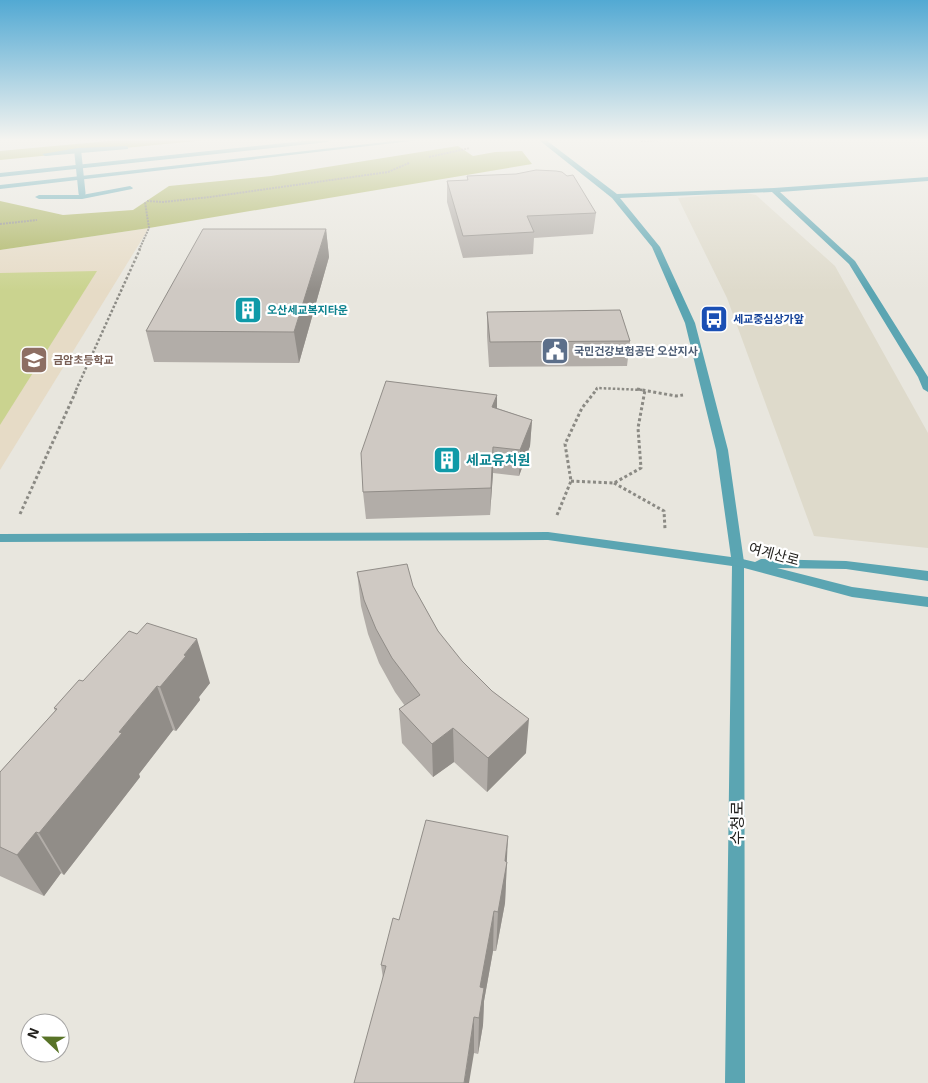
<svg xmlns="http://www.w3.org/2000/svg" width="928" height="1083" font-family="'Exo 2','Noto Sans KR',sans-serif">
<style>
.built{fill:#dedacb}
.education{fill:#e6dbc6}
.green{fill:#cad38f}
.forest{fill:#aab35f}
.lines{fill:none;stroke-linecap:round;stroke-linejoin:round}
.path-far2{stroke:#8b8a84;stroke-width:2;stroke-dasharray:2 1;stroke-linecap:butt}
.path-far1{stroke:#8b8a84;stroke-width:2.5;stroke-dasharray:2.5 2;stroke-linecap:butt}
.path{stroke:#8b8a84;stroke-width:3;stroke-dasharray:3 2.5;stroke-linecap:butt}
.pedestrian{fill:#5ba5b2;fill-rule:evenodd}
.minor{fill:#5ba5b2;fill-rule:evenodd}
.tertiary{fill:#5ba5b2;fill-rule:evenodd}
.pedestrian-bridge{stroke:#5ba5b2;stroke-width:7}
.wall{fill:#b2ada8}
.shaded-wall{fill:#918d88}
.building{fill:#cfc9c3;stroke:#918d88}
.labels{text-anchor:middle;stroke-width:4.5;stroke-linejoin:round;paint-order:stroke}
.far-culture-label{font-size:11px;font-weight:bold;fill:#0d838f;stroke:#fff;text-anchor:start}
.far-transit-label{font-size:11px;font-weight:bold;fill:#164399;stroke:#fff;text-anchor:start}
.far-service-label{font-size:11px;font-weight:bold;fill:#4e5e75;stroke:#fff;text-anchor:start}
.far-education-label{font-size:11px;font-weight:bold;fill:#785e54;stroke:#fff;text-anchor:start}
.culture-label{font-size:14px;font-weight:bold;fill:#0d838f;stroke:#fff;text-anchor:start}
.street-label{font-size:14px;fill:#201f1c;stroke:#fff}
.near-street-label{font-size:16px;fill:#201f1c;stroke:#fff}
</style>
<rect width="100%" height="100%" fill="#e8e6de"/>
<!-- built -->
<path class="built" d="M743,192L756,195L835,266L928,433V548L814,536L727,298L678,198Z"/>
<!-- education -->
<path class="education" d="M149,228L0,470V250Z"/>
<!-- green -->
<path class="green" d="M97,271L0,425V273Z"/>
<!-- forest -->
<path class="forest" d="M119,140H207L0,160V151Z
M458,146L473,156L495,152L522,151L532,164L149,228L0,250V201L63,215L133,210L169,186L271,176Z"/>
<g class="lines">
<!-- path-far2 -->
<path class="path-far2" d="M641,141L661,140
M429,157L470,148
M147,201L163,202L210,197L388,172L409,163
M0,224L37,220
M139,250L149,228L145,202"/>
<!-- path-far1 -->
<path class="path-far1" d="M76,390L140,249
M596,390L597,388L644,390"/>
<!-- path -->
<path class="path" d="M637,389L676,396L683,395
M571,481L614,483L641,468L638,428L645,390
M614,483L664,511L665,529
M20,514L77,389
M557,515L571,481L565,444L582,408L597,389"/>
<!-- pedestrian -->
<path class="pedestrian" d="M126,146L128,147V149L45,156L42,154L78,148Z
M130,186L133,188L132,189L82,199H39L35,197L39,195H82Z"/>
<!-- minor -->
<path class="minor" d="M539,140H546L617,194L774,188L928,177V181L780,192L855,261L928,377V392L923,389L918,377L849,264L772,192L620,198L660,247L695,323L728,450L744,562L745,1083H725L732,566L548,540L0,542V534L548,532L731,557L716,450L685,323L652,247L612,198Z"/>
<!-- tertiary -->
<path class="tertiary" d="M313,140H331L328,142L0,177V173Z
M403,140H420L0,189V185Z
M738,558L755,562L761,559L846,561L928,571V581L846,569L777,568L852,587L928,597V607L852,597L733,565L732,562L733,559Z"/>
<!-- pedestrian-bridge -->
<path class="pedestrian-bridge" d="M78,154L82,193"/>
</g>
<!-- wall -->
<path class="wall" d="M467,176L596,213L593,234L534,238L533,254L463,258L447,202V181L467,180Z
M326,229L329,257L299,363L154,362L146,331Z
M487,312L630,341L627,366L489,367L487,336Z
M497,395V408L532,420L530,446L519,476L493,473L490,515L366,519L363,492Z
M357,572L413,586L438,631L526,753L487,792L454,762L433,777L402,743L399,709L405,706L395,692L379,663L368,634L361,606Z
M83,681L210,683L199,697L200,700L176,731L173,730L139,774L140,777L64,875L61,873L44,896L0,876V772L55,711L54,708Z
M507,862L505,903L496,951H493L484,1001L483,1025L478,1054L474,1053L383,978L381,965L399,920Z"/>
<!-- shaded-wall -->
<path class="shaded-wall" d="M326,229L329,257L299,363L294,332Z
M497,395V421L492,407Z
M532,420L530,446L519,476L520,450Z
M493,447V473L490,515L491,488Z
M197,639L210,683L199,697L200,700L176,731L160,687L184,655Z
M157,686L173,730L139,774L140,777L64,875L39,833L119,732Z
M529,719L526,753L487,792L488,758Z
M453,728L454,762L433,777L432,744Z
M36,832L61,873L44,896L17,855Z
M508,836L505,903L496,951L498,912Z
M494,911L493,951L484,1001L483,1025L478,1054L480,987Z
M474,1017V1053L469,1083H464Z"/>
<!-- building -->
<path class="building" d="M536,170L556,171L562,172L567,176L573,175L596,213L527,216L534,232L463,236L447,181L468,180L467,176L516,174Z
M203,229H326L294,332L146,331Z
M620,310L630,341L490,342L487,312Z
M386,381L497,395L492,407L532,420L520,450L493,447L491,488L363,492L361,453Z
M407,564L413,586L438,631L462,661L492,691L529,719L488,758L453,728L432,744L399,709L420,695L392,658L376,629L364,600L357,572Z
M147,623L197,639L184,655L186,656L160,687L157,686L119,732L122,733L39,833L36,832L17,855L0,847V772L57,709L54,708L79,680L83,681L129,631L137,634Z
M426,820L508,836L505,861L507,862L498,912L494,911L480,987L484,988L479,1018L474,1017L464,1083H354L386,966L381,965L393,918L399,920Z"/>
<!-- sky -->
<linearGradient id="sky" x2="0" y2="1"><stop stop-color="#52a9d3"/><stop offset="0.48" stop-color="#f5f4f0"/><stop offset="1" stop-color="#f5f4f0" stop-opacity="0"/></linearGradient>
<rect width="928" height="291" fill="url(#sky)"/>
<!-- icons -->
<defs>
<g id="building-square" transform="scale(1.4375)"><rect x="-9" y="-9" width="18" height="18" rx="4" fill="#0f9aa8" stroke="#fff"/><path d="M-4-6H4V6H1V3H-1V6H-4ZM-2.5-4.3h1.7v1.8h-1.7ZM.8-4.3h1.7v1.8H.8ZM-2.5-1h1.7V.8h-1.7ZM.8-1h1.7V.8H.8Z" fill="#fff"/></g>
<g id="bus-square" transform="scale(1.4375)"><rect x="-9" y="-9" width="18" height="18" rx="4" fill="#1a4fb4" stroke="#fff"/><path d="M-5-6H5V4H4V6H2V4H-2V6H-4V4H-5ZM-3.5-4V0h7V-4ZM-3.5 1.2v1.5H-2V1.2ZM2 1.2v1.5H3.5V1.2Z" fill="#fff"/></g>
<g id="civic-square" transform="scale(1.4375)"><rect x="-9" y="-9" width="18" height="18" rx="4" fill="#5c6f8a" stroke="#fff"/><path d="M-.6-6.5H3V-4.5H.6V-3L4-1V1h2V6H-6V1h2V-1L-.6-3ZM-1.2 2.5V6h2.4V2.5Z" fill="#fff"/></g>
<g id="school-square" transform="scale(1.4375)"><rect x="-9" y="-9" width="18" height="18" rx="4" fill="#8d6e63" stroke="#fff"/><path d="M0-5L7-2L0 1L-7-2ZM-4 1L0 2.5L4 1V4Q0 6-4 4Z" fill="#fff"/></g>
</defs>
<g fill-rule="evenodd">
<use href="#building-square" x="248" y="310"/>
<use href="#bus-square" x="714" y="319"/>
<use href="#civic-square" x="555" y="351"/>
<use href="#school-square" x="34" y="360"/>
<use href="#building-square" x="447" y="460"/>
</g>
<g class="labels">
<!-- far-culture labels -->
<g class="far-culture-label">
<text x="267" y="314">오산세교복지타운</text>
</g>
<!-- far-transit labels -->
<g class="far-transit-label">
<text x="733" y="323">세교중심상가앞</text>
</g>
<!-- far-service labels -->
<g class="far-service-label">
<text x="574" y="355">국민건강보험공단 오산지사</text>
</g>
<!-- far-education labels -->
<g class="far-education-label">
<text x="53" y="364">금암초등학교</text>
</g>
<!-- culture labels -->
<g class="culture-label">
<text x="466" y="465">세교유치원</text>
</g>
<!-- street labels -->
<g class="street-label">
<text transform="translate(774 554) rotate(15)" y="5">여계산로</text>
</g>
<!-- near-street labels -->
<g class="near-street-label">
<text transform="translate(737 823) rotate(-90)" y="6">수청로</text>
</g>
</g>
<!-- north arrow -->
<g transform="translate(45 1038) rotate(292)"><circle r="24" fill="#ffffff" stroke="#a6a5a4"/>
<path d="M0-4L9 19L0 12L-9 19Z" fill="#587327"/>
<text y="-8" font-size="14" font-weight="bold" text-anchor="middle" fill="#201f1c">N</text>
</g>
</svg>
